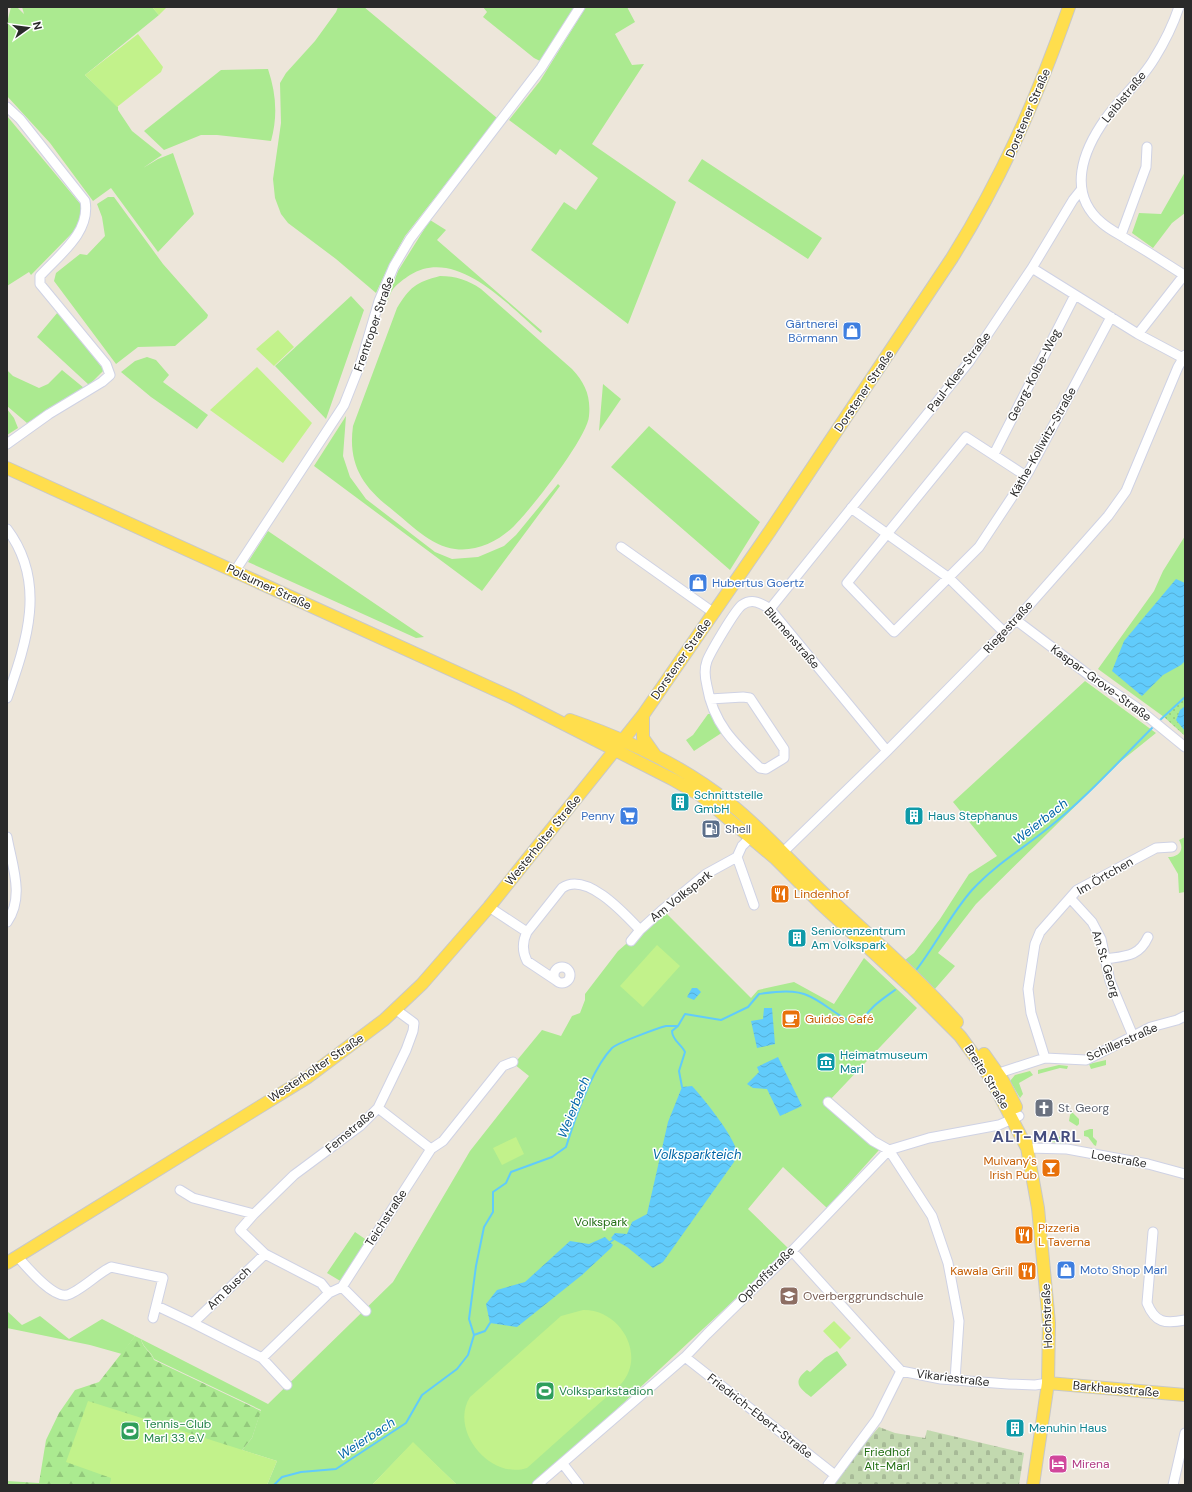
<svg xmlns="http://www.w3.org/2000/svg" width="1192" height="1492" font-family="'DM Sans',sans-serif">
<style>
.grass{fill:#abea90}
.forest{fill:url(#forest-firs)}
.cemetery{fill:url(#cemetery-stones)}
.garden{fill:url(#garden-dots)}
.pitch{fill:#c2f28b}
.water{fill:url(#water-waves)}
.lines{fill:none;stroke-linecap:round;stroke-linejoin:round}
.stream{stroke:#61cbfb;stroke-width:2}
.minor-casing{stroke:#cfd2e4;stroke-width:11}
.major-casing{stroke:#c8c8c8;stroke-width:14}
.minor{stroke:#fff;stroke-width:9}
.major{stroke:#ffde4d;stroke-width:12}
.labels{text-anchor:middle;stroke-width:3;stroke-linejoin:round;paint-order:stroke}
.street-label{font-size:12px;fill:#2a2a2a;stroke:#fff}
.shop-label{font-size:12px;fill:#366cbe;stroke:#fff;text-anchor:end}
.culture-label{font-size:12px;fill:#0d838f;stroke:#fff;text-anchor:start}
.service-label{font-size:12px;fill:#4e5e75;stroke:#fff;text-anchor:start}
.food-label{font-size:12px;fill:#c56008;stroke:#fff;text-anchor:start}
.worship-label{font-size:12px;fill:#5b616d;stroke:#fff;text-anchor:start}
.park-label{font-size:12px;fill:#216e12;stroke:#fff}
.education-label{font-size:12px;fill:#785e54;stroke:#fff;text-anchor:start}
.leisure-label{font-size:12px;fill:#27864d;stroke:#fff;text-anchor:start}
.hotel-label{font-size:12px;fill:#b23c85;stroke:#fff;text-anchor:start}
.water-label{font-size:13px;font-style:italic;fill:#0066a7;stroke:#fff}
.district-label{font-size:16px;font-weight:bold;letter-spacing:1px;fill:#454d7f;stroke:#fff}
</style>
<defs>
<pattern id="forest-firs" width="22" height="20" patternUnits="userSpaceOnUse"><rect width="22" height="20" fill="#abea90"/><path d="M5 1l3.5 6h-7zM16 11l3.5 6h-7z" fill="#93c97c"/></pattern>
<pattern id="cemetery-stones" width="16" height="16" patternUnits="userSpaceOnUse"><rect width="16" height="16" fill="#c2d9af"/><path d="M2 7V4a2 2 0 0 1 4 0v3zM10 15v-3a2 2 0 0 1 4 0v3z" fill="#a7ba97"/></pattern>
<pattern id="garden-dots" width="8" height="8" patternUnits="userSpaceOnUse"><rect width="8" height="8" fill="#abea90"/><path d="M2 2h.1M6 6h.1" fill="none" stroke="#93c97c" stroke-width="1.8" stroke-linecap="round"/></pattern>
<pattern id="water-waves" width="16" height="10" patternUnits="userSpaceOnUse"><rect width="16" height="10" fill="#61cbfb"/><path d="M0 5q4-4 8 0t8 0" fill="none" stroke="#54aed7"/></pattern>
</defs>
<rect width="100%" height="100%" fill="#ede6da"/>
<!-- grass -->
<path class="grass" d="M11,7H17L24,14L22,7H152L159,15L85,75L118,107V110L132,131L162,155L143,168L158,159L173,153L194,214L158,252L111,188L93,201L50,143L7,96V23Z
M338,7H364L497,118L405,236L390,263L376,293L336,259L288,223L281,214L275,198L273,179L281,123L280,83L286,73L315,41L336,12Z
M483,7H575L540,61L534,58L483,17L487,12Z
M586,7H627L635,22L615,34L632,65L644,64L592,144L676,202L628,324L531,250L564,202L576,210L598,178L560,149L556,155L509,120L540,81Z
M268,69C276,93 278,116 271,141L217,135H201L164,150L144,131L221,70Z
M7,116L82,206L83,211L77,228L31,275L29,272L7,286Z
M702,159L822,238L808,259L688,181Z
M1185,172V213L1172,223L1153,248L1132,233L1139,213L1161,214Z
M108,197H114L163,264L208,315L207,318L175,346L138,347L116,364L54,281L56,273L80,254L87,255L105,236L102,217L97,204Z
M430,220L446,230L437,240L542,331L541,333C508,305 456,246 410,275C404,279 397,284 393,289C390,293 389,299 386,303L398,271Z
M440,276C456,276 468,280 481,289L572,369C585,383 591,396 589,416C588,437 529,512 512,528C497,542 475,552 455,549C430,546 408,522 389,507C361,485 348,462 353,426L397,308C409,288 416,282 440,276Z
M351,296L364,310L326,419L275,366Z
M58,312L104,370L89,385L37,337Z
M147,357L156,360L169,375L163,382L208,415L197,429L151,397L121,372L135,361Z
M7,370L13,376L39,388L48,384L62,370L84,388L27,423L7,406Z
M603,384L621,399L599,431Z
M7,409L14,418L18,428L7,435Z
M346,416L343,456L350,477L366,499L435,552L452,559L478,557L504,546L516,535L558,484L560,486L482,591L314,466Z
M649,426L760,522L730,570L611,467Z
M268,531L424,637L416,638L248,562Z
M1185,536V697L1164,717L1098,669L1154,591L1163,571Z
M1085,681L1156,733L1120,762L976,904L938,953L955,966L934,990L905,960L914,953L940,919L969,874L997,856L953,802Z
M708,714H712L723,732L694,751L686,740L693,735Z
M1185,837V892L1179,893L1178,874L1168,857C1179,857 1185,850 1179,840Z
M664,911L751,998L758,990L794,982L834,1004L864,958L917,1008L829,1101L879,1150L827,1208L783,1167L748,1209L789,1249L561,1461L532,1485H457L413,1443L372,1485H267L277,1461L242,1450L252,1438L261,1410L154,1359C151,1351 143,1348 141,1339L268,1404L393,1282L470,1151L529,1076L514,1064L542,1030L561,1036L572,1016L580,1013L585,1000V994L618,951Z
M1106,1060V1065L1091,1069L1089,1064Z
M1059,1065L1068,1066L1067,1069L1060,1068L1038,1074V1070Z
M1030,1071L1033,1075L1019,1083L1023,1094L1020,1098L1010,1081L1015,1075Z
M1072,1112L1079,1119V1124L1077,1126L1069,1121L1070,1115Z
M1090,1129H1093V1137L1097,1141L1096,1146L1094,1145L1088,1137L1084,1136V1131Z
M1066,1133L1068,1136L1063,1144L1048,1141L1050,1135L1059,1137Z
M355,1232L368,1241L342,1282L327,1273Z
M7,1311L22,1325L40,1316L69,1339L102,1319L135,1336L122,1354L90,1345L7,1328Z
M837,1351L847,1365L811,1397C799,1388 792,1382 807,1370L810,1372L825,1358Z"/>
<!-- forest -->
<path class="forest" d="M135,1336L141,1339C143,1349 151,1351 154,1360L261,1411L252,1438L242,1450L112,1478L110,1485H7V1481L39,1483L46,1440L59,1413L75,1390L99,1382Z"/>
<!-- cemetery -->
<path class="cemetery" d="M879,1427L895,1433L925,1438L927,1430L1024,1453L1019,1485H832L844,1467Z"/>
<!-- garden -->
<path class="garden" d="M1185,697V736L1164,717Z"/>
<!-- pitch -->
<path class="pitch" d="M152,7H167L159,15Z
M138,34L163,67L161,72L117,107L85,75Z
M278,330L294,347L274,366L256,349Z
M257,367L312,423L283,463L210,410Z
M657,945L680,966L643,1007L620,986Z
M516,1137L524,1154L502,1165L493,1148Z
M583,1310C620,1309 647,1355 621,1384L527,1468C490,1480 449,1430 470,1397L561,1316Z
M834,1321L851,1338L840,1349L823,1331Z
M88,1401L277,1461L267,1485H110L111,1478L66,1462Z
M413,1442L457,1485H372Z"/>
<!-- water -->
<path class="water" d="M1176,579L1185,583V661L1181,665L1163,675L1142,696L1112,671L1124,641Z
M1185,706V731L1176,720L1180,710Z
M692,988H697L701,992L694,1000L687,997Z
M764,1008H772L775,1044L757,1048L751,1021L763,1019Z
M778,1057L802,1106L780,1116L767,1089L753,1088L747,1084L759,1072L757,1067Z
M692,1086C704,1099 727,1128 734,1144C737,1150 736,1156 734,1162L663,1262L653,1268L627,1247L611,1238L615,1233L627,1234L632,1222L647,1214L668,1122L682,1087Z
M605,1237L613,1245L611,1248L582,1275L517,1327L490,1323L486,1304L497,1290L525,1282L570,1241L589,1244Z"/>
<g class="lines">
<!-- stream -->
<path class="stream" d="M1159,721L1185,697
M917,969C936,944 951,914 972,890C995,865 1022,849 1047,829C1086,798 1119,761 1154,726
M678,1026L672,1031C672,1040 681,1044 685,1052L679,1071L682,1087
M610,1242L613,1240
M474,1335L485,1331L490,1323
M274,1485L282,1477L301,1472L336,1469L406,1423L422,1395L457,1369L468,1355L474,1335L469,1319L476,1266L484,1227L493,1212V1192L506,1183L511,1172L552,1157L566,1147C575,1118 591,1070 612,1048C617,1043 658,1028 666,1026C670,1026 674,1026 678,1026L685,1014L721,1020L748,1007L759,994C775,992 794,989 809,996C824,1002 846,1024 861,1024C867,1009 881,1000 895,990"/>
<!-- minor casing -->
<g class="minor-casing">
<path id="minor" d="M1179,7C1173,25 1164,43 1154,59C1141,81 1121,97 1106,118C1083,150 1066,193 1102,223C1110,230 1119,234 1128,240C1147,251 1165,263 1184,275
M7,107L20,119L85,201C91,232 59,255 40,276V284L106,364L110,375L102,382L49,414L7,444
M1121,235L1146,167L1147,147
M1032,268L1073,200L1081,190
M1138,334L1185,274
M994,454L1075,295
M1026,476L966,437L847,583L894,632L979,547L1026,476L1029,471L1111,317
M851,508L949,578L1004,632
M7,529C47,582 27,641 7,698
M621,547L714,613
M235,571L344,405L361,362L379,301L394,266L410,239L541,68L580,7
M770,609L969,362L1032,268L1138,334L1183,358
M1016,620L1090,676L1136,707L1185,747
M710,699L743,697L750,698L784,749V758L766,769L760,768C734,743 713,723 707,686C705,678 704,669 707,661C710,653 735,610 742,605C752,598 761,603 770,609L887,751
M7,837C12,865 25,897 7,922
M779,856L887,751L1016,620L1108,516L1126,491L1178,367L1185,355
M737,857L754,905
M1070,898L1092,922L1101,939L1110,981L1133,1036
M489,907L527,932L562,888C586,871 624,913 640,930
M527,932C522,942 522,951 527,961L557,981
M631,941L640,930L661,911L706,874L737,857L742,846L754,834
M1105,959C1125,956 1139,957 1148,937
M554 975a8 8 0 1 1 16 0a8 8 0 1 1-16 0Z
M1045,1058L1031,1013L1028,989L1035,944L1040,932L1077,890L1156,848L1172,847
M993,1075L1045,1058L1086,1060L1151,1027L1177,1020L1185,1016
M828,1102L873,1141L889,1150L932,1216L948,1263L959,1321L955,1380
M378,1108L431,1149L443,1141L503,1066L513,1062
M1027,1148L1067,1149L1148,1164L1185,1174
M180,1190L193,1198L254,1214
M1153,1232L1147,1303C1155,1323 1165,1324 1185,1320
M792,1251L901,1371L941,1379L1008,1384L1035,1385L1048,1383
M265,1254L240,1230L254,1214L294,1175L360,1126L378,1108L406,1050L413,1031L414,1023L395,1009
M17,1256C26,1266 52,1298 67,1295C79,1292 98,1273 111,1267L163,1278L153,1318
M342,1287L366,1311
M157,1306L193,1323L262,1358L329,1293L342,1287L431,1149
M193,1323L265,1254L321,1283L329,1293
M685,1357L835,1475
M262,1358L287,1385
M563,1464L579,1485
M537,1485L685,1357L707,1334L792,1251L889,1150L929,1138L999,1125L1019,1116
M828,1485L877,1419L901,1371
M1173,1485L1185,1433"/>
</g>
<!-- major casing -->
<g class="major-casing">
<path id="major" d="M7,468L513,698L672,779L700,795L776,859L820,903L911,987L960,1036L990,1077L1027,1148
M643,715V738L655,755
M570,720C625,739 683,766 728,802C765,831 796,868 831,900C874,940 918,978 957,1022
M984,1054L1003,1081L1016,1107
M1026,1142L1038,1208L1049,1323L1048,1383L1033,1485
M7,1263L308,1077L384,1020L422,984L489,907L643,715L770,531L952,258C1003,176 1037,98 1069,7
M1048,1383L1185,1395"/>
</g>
<!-- minor -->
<use href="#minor" class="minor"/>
<!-- major -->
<use href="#major" class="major"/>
</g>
<!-- icons -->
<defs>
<g id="shop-square" transform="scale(1)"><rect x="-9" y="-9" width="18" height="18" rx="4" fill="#3f7fe0" stroke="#fff"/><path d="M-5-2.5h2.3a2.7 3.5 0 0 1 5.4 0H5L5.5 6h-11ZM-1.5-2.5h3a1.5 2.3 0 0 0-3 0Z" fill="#fff"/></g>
<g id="building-square" transform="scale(1)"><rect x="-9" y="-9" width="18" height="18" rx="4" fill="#0f9aa8" stroke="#fff"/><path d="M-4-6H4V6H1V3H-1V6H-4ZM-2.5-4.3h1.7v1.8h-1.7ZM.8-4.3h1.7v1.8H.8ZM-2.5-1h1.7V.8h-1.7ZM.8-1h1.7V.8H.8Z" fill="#fff"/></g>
<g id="supermarket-square" transform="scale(1)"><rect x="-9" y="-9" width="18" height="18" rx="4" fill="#3f7fe0" stroke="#fff"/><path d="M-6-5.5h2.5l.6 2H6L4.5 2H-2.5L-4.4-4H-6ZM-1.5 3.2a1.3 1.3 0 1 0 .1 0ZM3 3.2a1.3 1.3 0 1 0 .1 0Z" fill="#fff"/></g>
<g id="fuel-square" transform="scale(1)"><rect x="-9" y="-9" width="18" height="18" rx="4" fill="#5c6f8a" stroke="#fff"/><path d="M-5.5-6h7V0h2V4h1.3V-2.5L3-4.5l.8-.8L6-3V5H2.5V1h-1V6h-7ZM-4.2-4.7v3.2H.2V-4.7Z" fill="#fff"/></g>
<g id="restaurant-square" transform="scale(1)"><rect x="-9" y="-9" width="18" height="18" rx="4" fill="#e8710a" stroke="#fff"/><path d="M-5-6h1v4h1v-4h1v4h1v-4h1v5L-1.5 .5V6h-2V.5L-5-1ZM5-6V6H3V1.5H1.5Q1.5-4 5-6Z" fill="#fff"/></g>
<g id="cafe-square" transform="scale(1)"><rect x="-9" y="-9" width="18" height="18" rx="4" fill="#e8710a" stroke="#fff"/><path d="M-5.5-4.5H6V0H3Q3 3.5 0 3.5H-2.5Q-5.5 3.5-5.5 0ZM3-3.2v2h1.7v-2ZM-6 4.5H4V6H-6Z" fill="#fff"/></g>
<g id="museum-square" transform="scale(1)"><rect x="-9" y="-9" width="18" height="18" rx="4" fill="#0f9aa8" stroke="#fff"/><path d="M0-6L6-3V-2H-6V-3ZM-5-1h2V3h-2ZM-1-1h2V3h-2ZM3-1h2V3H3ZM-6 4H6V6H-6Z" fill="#fff"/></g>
<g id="church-square" transform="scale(1)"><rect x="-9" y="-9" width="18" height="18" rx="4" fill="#6b7280" stroke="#fff"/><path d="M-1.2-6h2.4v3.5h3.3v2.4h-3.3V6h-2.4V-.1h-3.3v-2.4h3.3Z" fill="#fff"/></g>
<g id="bar-square" transform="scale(1)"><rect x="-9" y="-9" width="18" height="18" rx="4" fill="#e8710a" stroke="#fff"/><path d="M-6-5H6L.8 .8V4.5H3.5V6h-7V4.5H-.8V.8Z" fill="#fff"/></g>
<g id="school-square" transform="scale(1)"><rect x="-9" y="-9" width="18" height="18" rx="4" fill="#8d6e63" stroke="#fff"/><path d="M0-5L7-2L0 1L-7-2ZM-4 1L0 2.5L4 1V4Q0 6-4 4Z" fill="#fff"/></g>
<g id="stadium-square" transform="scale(1)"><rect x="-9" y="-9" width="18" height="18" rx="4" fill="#2e9e5b" stroke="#fff"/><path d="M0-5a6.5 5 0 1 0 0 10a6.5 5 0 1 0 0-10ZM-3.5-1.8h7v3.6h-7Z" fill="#fff"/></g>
<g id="hotel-square" transform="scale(1)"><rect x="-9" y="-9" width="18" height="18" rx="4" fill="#d1479c" stroke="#fff"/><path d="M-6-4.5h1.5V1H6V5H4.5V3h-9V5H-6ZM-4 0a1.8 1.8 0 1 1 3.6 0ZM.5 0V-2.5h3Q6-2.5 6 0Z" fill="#fff"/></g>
</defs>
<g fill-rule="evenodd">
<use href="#shop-square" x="852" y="331"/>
<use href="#shop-square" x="698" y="583"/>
<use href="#building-square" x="680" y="802"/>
<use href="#supermarket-square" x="629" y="816"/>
<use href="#building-square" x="914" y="816"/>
<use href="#fuel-square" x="711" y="829"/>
<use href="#restaurant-square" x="780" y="894"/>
<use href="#building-square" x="797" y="938"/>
<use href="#cafe-square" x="791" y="1019"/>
<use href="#museum-square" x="826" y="1062"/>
<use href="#church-square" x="1044" y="1108"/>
<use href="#bar-square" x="1051" y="1168"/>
<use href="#restaurant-square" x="1024" y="1235"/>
<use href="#shop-square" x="1066" y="1270"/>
<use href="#restaurant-square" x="1027" y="1271"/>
<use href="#school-square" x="789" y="1296"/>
<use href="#stadium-square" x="545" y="1391"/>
<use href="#building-square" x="1015" y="1428"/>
<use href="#stadium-square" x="130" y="1431"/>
<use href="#hotel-square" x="1058" y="1464"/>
</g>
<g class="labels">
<!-- street labels -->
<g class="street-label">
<text transform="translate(1124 97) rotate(-51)" y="4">Leiblstraße</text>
<text transform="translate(1028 113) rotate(-67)" y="4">Dorstener Straße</text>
<text transform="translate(374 324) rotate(-71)" y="4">Frentroper Straße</text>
<text transform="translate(959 372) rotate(-53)" y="4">Paul-Klee-Straße</text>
<text transform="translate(1034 375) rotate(-63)" y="4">Georg-Kolbe-Weg</text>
<text transform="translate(864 391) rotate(-56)" y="4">Dorstener Straße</text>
<text transform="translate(1043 442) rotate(-61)" y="4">Käthe-Kollwitz-Straße</text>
<text transform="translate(269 587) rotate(25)" y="4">Polsumer Straße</text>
<text transform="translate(1008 627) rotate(-47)" y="4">Riegestraße</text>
<text transform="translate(792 638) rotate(49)" y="4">Blumenstraße</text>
<text transform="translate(681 659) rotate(-55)" y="4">Dorstener Straße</text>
<text transform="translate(1101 683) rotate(36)" y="4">Kaspar-Grove-Straße</text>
<text transform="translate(543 840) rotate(-51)" y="4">Westerholter Straße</text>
<text transform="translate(1105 876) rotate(-30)" y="4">Im Örtchen</text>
<text transform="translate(681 896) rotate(-38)" y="4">Am Volkspark</text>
<text transform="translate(1106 964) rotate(73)" y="4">An St. Georg</text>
<text transform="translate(1122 1042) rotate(-24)" y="4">Schillerstraße</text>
<text transform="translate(316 1068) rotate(-34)" y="4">Westerholter Straße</text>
<text transform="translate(987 1077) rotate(58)" y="4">Breite Straße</text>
<text transform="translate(350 1131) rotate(-40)" y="4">Femstraße</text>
<text transform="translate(1119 1159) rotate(10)" y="4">Loestraße</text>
<text transform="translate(386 1218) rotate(-57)" y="4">Teichstraße</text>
<text transform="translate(766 1275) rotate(-45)" y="4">Ophoffstraße</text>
<text transform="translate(229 1288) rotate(-44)" y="4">Am Busch</text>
<text transform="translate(1047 1316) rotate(-92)" y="4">Hochstraße</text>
<text transform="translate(953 1378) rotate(7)" y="4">Vikariestraße</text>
<text transform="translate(1116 1389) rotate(5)" y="4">Barkhausstraße</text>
<text transform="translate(760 1416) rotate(38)" y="4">Friedrich-Ebert-Straße</text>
</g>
<!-- shop labels -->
<g class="shop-label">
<text x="838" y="328">Gärtnerei<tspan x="838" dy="14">Börmann</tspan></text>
<text x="712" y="587" text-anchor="start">Hubertus Goertz</text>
<text x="615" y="820">Penny</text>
<text x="1080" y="1274" text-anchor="start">Moto Shop Marl</text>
</g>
<!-- culture labels -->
<g class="culture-label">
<text x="694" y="799">Schnittstelle<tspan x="694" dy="14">GmbH</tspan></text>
<text x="928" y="820">Haus Stephanus</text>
<text x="811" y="935">Seniorenzentrum<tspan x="811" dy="14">Am Volkspark</tspan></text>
<text x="840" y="1059">Heimatmuseum<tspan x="840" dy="14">Marl</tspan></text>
<text x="1029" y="1432">Menuhin Haus</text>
</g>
<!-- service labels -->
<g class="service-label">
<text x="725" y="833">Shell</text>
</g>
<!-- food labels -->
<g class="food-label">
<text x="794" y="898">Lindenhof</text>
<text x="805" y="1023">Guidos Café</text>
<text x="1037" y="1165" text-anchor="end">Mulvany's<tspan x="1037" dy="14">Irish Pub</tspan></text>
<text x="1038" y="1232">Pizzeria<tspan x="1038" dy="14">L Taverna</tspan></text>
<text x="1013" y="1275" text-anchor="end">Kawala Grill</text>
</g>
<!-- worship labels -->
<g class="worship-label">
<text x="1058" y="1112">St. Georg</text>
</g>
<!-- park labels -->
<g class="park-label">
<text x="601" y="1226">Volkspark</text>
<text x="887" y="1456">Friedhof<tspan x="887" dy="14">Alt-Marl</tspan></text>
</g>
<!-- education labels -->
<g class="education-label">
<text x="803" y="1300">Overberggrundschule</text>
</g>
<!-- leisure labels -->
<g class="leisure-label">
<text x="559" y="1395">Volksparkstadion</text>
<text x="144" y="1428">Tennis-Club<tspan x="144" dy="14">Marl 33 e.V</tspan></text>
</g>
<!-- hotel labels -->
<g class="hotel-label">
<text x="1072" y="1468">Mirena</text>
</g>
<!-- water labels -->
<g class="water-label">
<text transform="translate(1040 821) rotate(-38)" y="5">Weierbach</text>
<text transform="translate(573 1107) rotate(-68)" y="5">Weierbach</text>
<text x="697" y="1159">Volksparkteich</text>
<text transform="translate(366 1438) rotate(-33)" y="5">Weierbach</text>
</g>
<!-- district labels -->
<g class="district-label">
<text x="1037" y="1142">ALT-MARL</text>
</g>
</g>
<!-- border -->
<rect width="1192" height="1492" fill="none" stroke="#2a2a2a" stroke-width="16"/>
<!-- north arrow -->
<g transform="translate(28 28) rotate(76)" stroke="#ffffff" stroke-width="3" paint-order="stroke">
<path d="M0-3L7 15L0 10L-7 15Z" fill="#2a2a2a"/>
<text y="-6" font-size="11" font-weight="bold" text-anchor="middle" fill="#2a2a2a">N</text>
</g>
</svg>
